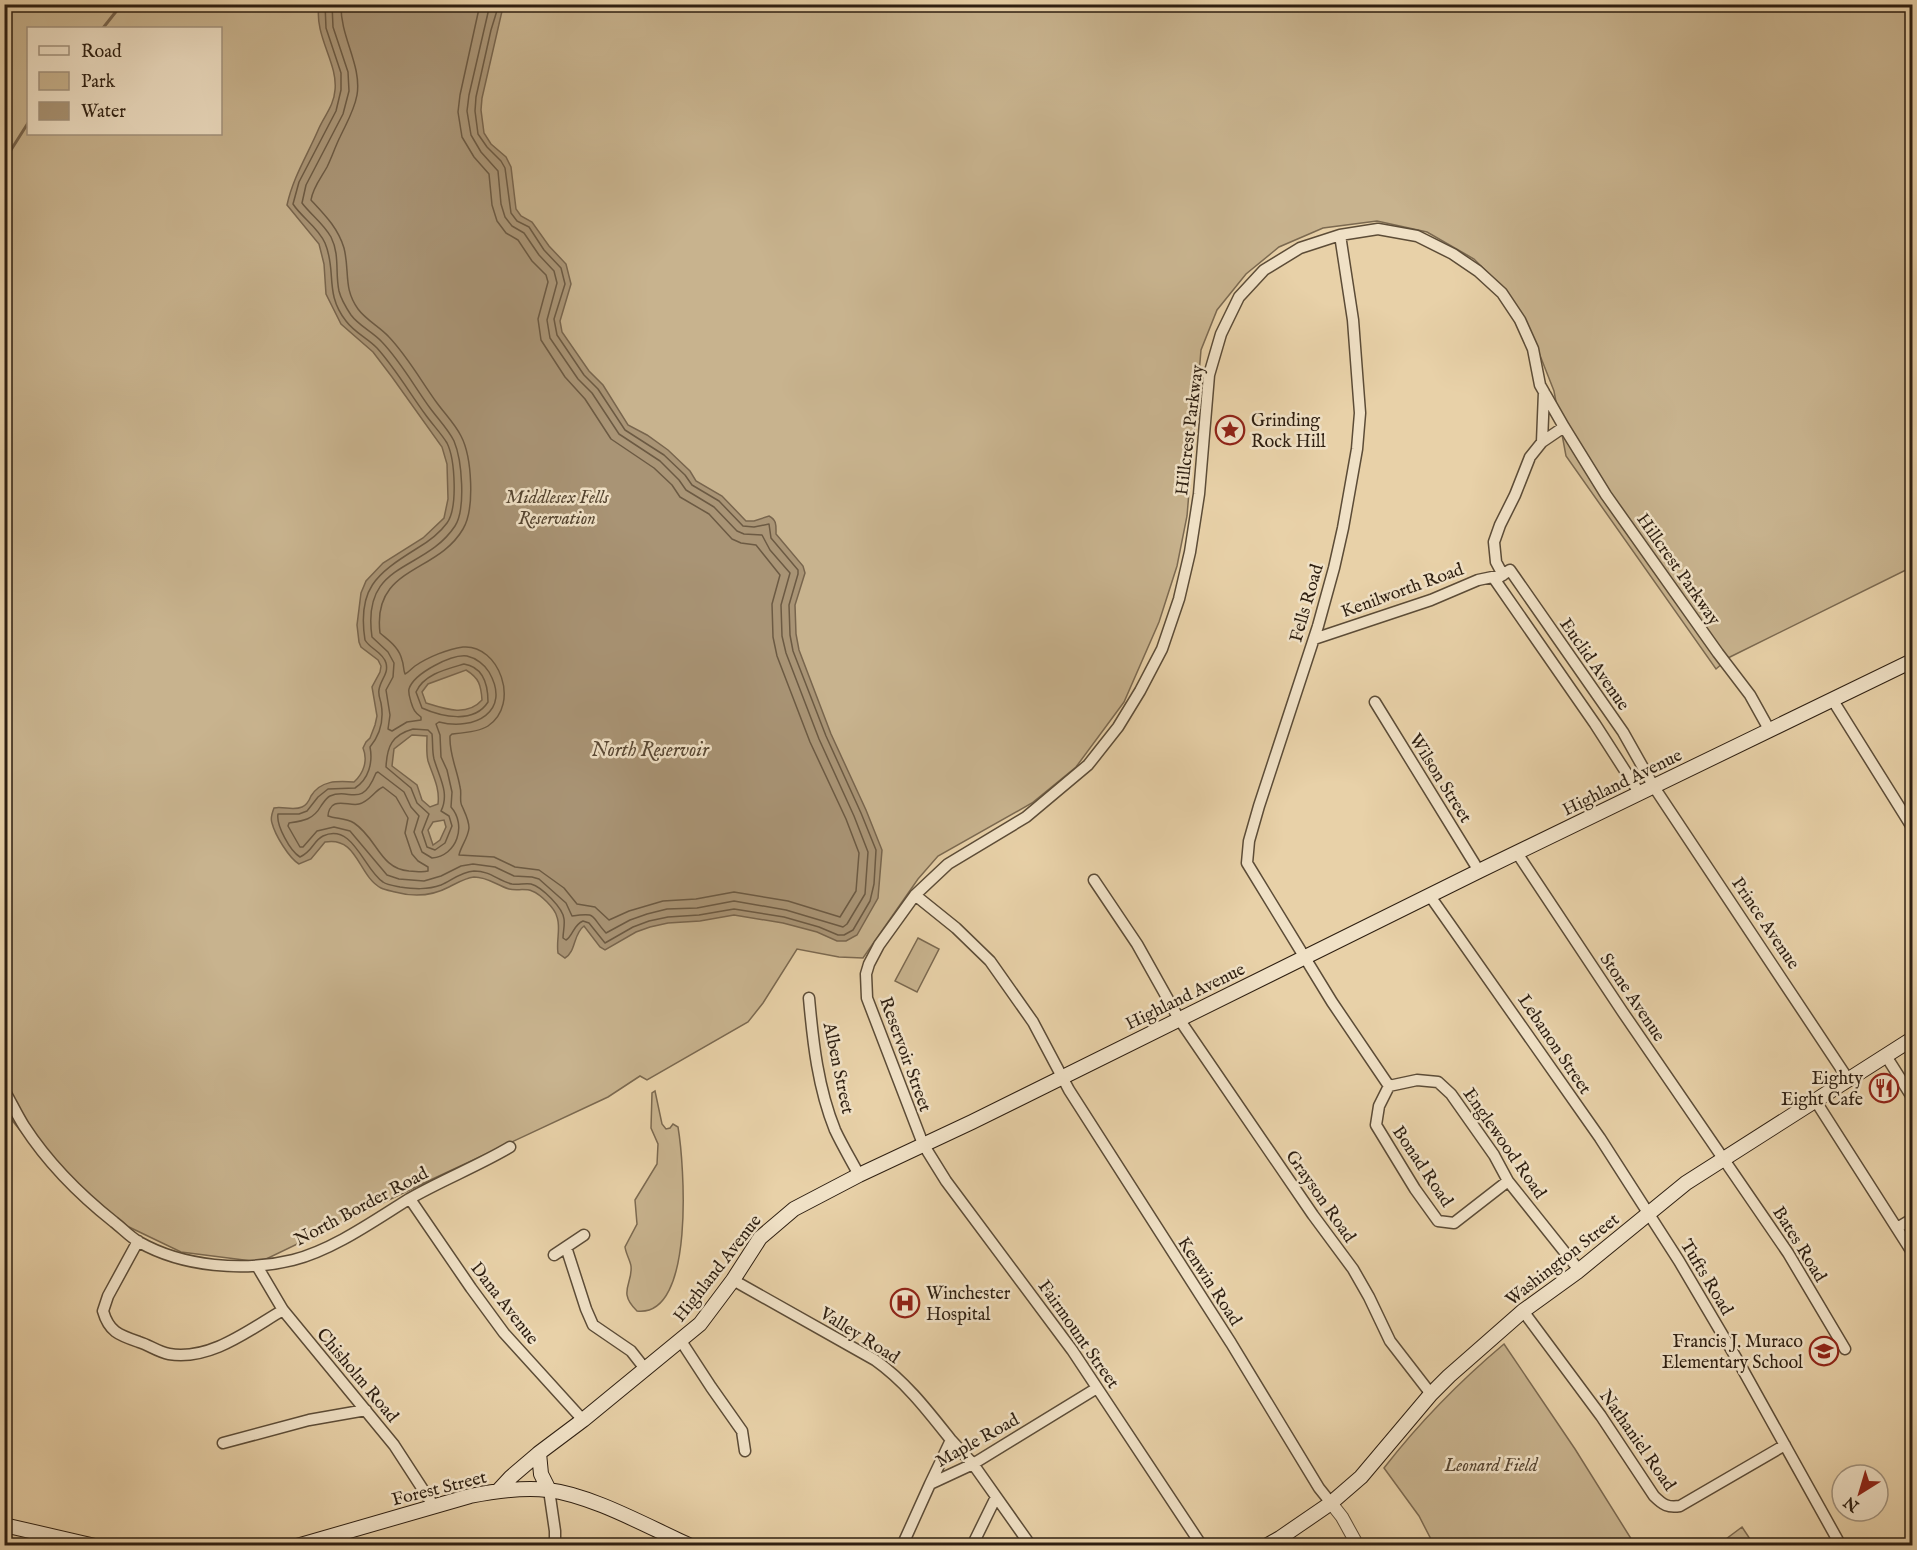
<svg xmlns="http://www.w3.org/2000/svg" width="1917" height="1550" font-family="'IM FELL English',serif">
<style>
.green{fill:#c8b38e;stroke:#7b6950;stroke-width:1.5;fill-rule:evenodd}
.water{fill:#a99475;stroke:#78654d;stroke-width:1.5;fill-rule:evenodd}
.lines{fill:none;stroke-linecap:round;stroke-linejoin:round}
.shore{stroke:#6c5a43;stroke-width:1.5}
.stream{stroke:#78654d;stroke-width:3}
.minor-casing{stroke:#5c4c37;stroke-width:13}
.tertiary-casing{stroke:#5c4c37;stroke-width:14}
.secondary-casing{stroke:#2e1f11;stroke-width:16}
.minor{stroke:#f0e1c6;stroke-width:10}
.tertiary{stroke:#f0e1c6;stroke-width:12}
.secondary{stroke:#f0e1c6;stroke-width:14}
.labels{text-anchor:middle;stroke-width:5;stroke-linejoin:round;paint-order:stroke}
.poi-label{font-size:18px;fill:#2e1f11;stroke:#f0e1c6;text-anchor:start}
.street-label{font-size:18px;fill:#2e1f11;stroke:#f0e1c6}
.park-label{font-size:18px;font-style:italic;fill:#544430;stroke:#f0e1c6}
.water-label{font-size:20px;font-style:italic;fill:#594834;stroke:#f0e1c6}
</style>
<rect width="100%" height="100%" fill="#e8d1a8"/>
<filter id="stains"><feTurbulence type="fractalNoise" baseFrequency=".00333" numOctaves="4"/><feColorMatrix values="0 0 0 0 .2 0 0 0 0 .09 0 0 0 0 .02 0 0 0 .5 -.17"/></filter>
<radialGradient id="worn" r=".72"><stop offset=".6" stop-color="#630" stop-opacity="0"/><stop offset="1" stop-color="#630" stop-opacity=".3"/></radialGradient>
<!-- green -->
<path class="green" d="M4,5H1912V567L1730,657L1716,669L1566,456L1554,391L1532,335L1502,287L1474,259L1427,232L1377,221L1323,228L1279,247L1246,274L1217,310L1201,350L1187,516L1177,566L1159,622L1124,702L1076,767L1032,803L938,856L918,879L863,958L839,957L797,949L763,1003L748,1022L647,1080L640,1076L608,1097L424,1183L260,1262L181,1252L129,1227L108,1212L41,1156L11,1119L5,1108ZM28,28H220V134H28Z
M918,938L939,949L917,992L895,981Z
M655,1091L662,1124L666,1129L670,1128L673,1124L678,1127C684,1162 696,1318 637,1311C617,1292 633,1284 631,1266C630,1260 626,1254 625,1247L637,1224L635,1200L657,1164L658,1144L651,1128L652,1093Z
M1504,1344L1575,1449L1635,1545H1434L1419,1516L1384,1468C1419,1423 1460,1381 1504,1344Z
M1742,1527L1754,1545H1718Z"/>
<!-- water -->
<path class="water" d="M319,5H506L502,11L482,98L481,110L484,133L491,144L506,157L511,167L516,209L521,216L532,222L549,246L566,264L571,284L560,321L562,332L589,371L603,385L628,425L647,435L668,450L690,471L696,481L722,496L746,521H754L769,516C777,520 776,526 776,534L803,566L805,573L795,605L796,634L799,650L831,734L866,810L882,850L878,898L857,935L846,941H837L817,932L783,923L734,915L700,921L668,923L650,927L636,932L605,950L600,947L584,926C573,934 576,952 565,958L558,953C556,941 561,928 557,917C555,908 540,894 532,891C525,888 516,891 509,889C496,885 488,877 474,877C465,878 457,883 449,887C432,896 413,897 395,892C391,891 385,890 381,888C358,876 358,836 325,842L311,859L299,864C289,858 275,835 272,823C270,818 272,813 274,808C283,806 293,811 302,807C307,805 309,801 311,796C321,780 337,781 354,782C364,773 368,760 363,748L366,742L370,738L375,725L377,716L372,687L380,672L381,666L378,660L361,647L359,642L357,625L361,593L366,581L383,563L423,538L444,518L448,499L447,464L442,447L392,377L373,352L341,324L326,294L324,264L319,244L287,205C293,177 308,154 319,128C325,115 334,105 335,90C338,63 314,36 319,5ZM466,670C479,678 481,685 482,700C467,717 445,709 426,703L422,692L428,684ZM412,735L427,736C427,744 426,753 428,761C433,776 440,788 438,804L430,807L422,800L417,785L392,766L394,749ZM444,820L446,827L440,840L433,845L428,830L433,822Z"/>
<g class="lines">
<!-- shore -->
<path class="shore" d="M325,4L326,28L341,73V90L336,111L299,182L293,204C302,218 318,227 325,243C337,271 324,293 346,321C354,332 367,338 377,348C395,368 409,392 425,414C432,424 441,433 447,443C455,459 458,508 447,523C439,534 428,542 416,549C376,574 357,589 365,640C370,649 383,652 386,663C389,674 380,680 379,690C378,694 380,699 381,703C384,719 380,735 370,747C373,762 369,779 355,788L328,789L318,797L307,811L299,814H278C276,825 290,851 300,857C313,851 313,841 323,836C353,822 364,870 383,882C387,885 395,886 400,887C414,889 427,890 441,885C452,880 461,872 474,871C491,871 498,881 512,884C518,885 525,883 531,884C542,887 563,908 564,919C565,925 563,932 563,938L566,940C573,936 573,925 583,921L589,923L605,943L633,927L649,921L668,917L699,915L734,909L784,917L819,927L838,935H844L853,930L870,901L874,884L876,850L861,813L826,736L793,651L790,635L789,605L798,574V570L771,538L769,524L754,527L743,526L719,501L692,485L685,475L664,455L625,430L598,389L584,375L557,335L554,319L565,284L561,268L544,250L529,227L517,221L511,213L505,168L501,161L487,147L478,134L475,111L476,97L491,30L499,4
M332,4L333,27L348,72L349,91L343,114L306,185L302,203C311,215 323,223 331,237C340,255 335,273 339,291C341,299 347,309 351,315C359,326 373,332 382,342C401,362 414,386 430,408C438,419 448,429 454,441C462,460 466,509 455,526C424,573 361,560 372,637L388,652L394,663L393,677L386,690L390,715L388,729L392,731L407,722L421,720V717C415,713 413,709 411,702C410,698 408,693 409,689C414,673 452,654 467,656C476,658 485,665 489,672C512,712 474,731 439,722L436,724L440,735L441,757L447,770L452,792L451,807C467,825 457,856 432,858L422,852L414,832L419,816L411,807L404,792L378,772L376,773C361,810 350,787 330,796C326,798 324,802 321,806C313,820 303,821 289,823L288,826L300,847H303L317,831L334,827L350,831L387,875L399,879L424,881L441,876L461,866L473,864L495,867L514,876L532,877L539,879L566,903L572,916C598,912 590,916 606,933L630,920L647,914L667,909L697,908L734,901L786,910L843,927L847,924L865,894L868,852L854,816L819,739L786,653L782,636L781,605L790,573L770,550L762,535L744,534L737,531L714,507L686,490L679,480L660,461L619,434L592,393L578,379L550,338L547,320L557,283L554,271L539,255L524,233L512,226L505,217L501,204L498,171L481,152L471,135L467,111L469,95L490,4
M341,4C340,37 362,65 357,95C354,111 347,122 340,137C335,147 332,157 327,167C321,178 313,187 311,200C325,215 338,228 344,248C350,272 343,288 358,309C366,320 380,327 389,337C408,357 421,381 437,403C445,414 455,424 461,436C472,457 475,509 463,529C437,574 372,566 380,633C389,641 399,647 402,660C404,665 403,669 405,674C409,672 411,669 415,666C428,657 448,649 463,647C499,644 521,704 488,726C479,732 463,733 452,734L450,736C449,754 457,769 460,787C462,793 459,801 462,806C465,813 469,820 469,828C468,838 461,846 459,855L494,857L515,867L539,870L564,888L577,904L595,907L609,920L629,911L663,901L696,899L734,892L788,901L840,917L856,891L859,853L846,819L810,742L777,656L773,637L772,604L780,575L756,545L741,543L732,539L709,514L680,497L672,485L654,468L611,439L585,399L565,377L541,340L538,319L548,282L546,275L532,261L518,240L506,233L497,221L492,205L489,174L474,157L462,137L458,112L460,95L480,4
M464,664C483,667 488,685 488,702C474,724 442,717 422,708L416,692C424,674 447,669 464,664Z
M413,729L428,730L432,734C433,742 432,751 434,759C439,777 450,793 441,811L449,816L452,826L445,843L435,850L427,847L422,832L429,814L417,803L411,788L386,767C387,746 392,735 413,729Z
M383,787L396,797L408,818L405,833L412,854L418,861L428,867V871C421,873 416,871 409,871C380,869 377,838 354,823C346,818 336,819 328,816C328,812 330,806 335,804C342,801 352,806 359,804C370,801 374,791 383,787Z"/>
<!-- stream -->
<path class="stream" d="M103,28L122,4
M4,161L28,123"/>
<!-- minor casing -->
<g class="minor-casing">
<path id="minor" d="M1340,235L1353,320L1360,413L1357,449L1343,528L1334,568L1318,626L1259,806L1249,841L1247,863L1332,1002L1389,1086L1417,1080L1438,1082L1451,1094L1494,1155L1508,1181L1579,1270
M1542,442L1544,392
M1503,575L1496,562L1494,542L1500,525L1515,495L1530,457L1542,442L1564,427
M1314,639L1431,600L1478,580L1502,575
M1832,699L1912,827
M1375,702L1479,871
M1640,794L1595,724L1495,580L1510,570L1623,732L1654,787L1848,1079
M1517,853L1622,1011L1788,1253L1845,1349
M1094,880L1137,944L1179,1019L1313,1215L1353,1269L1369,1297L1390,1341L1431,1394
M915,895L956,928L990,961L1033,1022L1069,1090L1231,1343L1319,1488L1331,1503
M1430,896L1600,1138L1679,1261L1738,1361L1841,1546
M809,998C813,1043 818,1088 835,1130C842,1145 851,1160 859,1175
M1886,1056L1912,1097
M1389,1086L1379,1106L1376,1125L1415,1189L1438,1221L1454,1223L1508,1181
M4,1090C11,1102 17,1115 24,1126C48,1163 80,1195 114,1222C122,1228 130,1237 139,1242C183,1267 244,1272 293,1260C333,1250 375,1220 409,1199C442,1180 478,1166 510,1147
M1815,1100L1912,1252
M410,1199L471,1288L504,1333L583,1420
M1897,1228L1912,1219
M138,1241L108,1296L103,1311C109,1332 119,1335 139,1342C149,1345 158,1352 169,1354C210,1361 249,1330 283,1310
M566,1247L586,1309L593,1325L631,1351L646,1370
M554,1255L584,1235
M257,1266L283,1310L394,1445L433,1505
M733,1280L875,1360C906,1382 928,1411 951,1440L930,1484
M1523,1311L1601,1416L1654,1496C1663,1505 1668,1508 1680,1506L1785,1445
M681,1341L711,1387L742,1431L745,1451
M951,1440L973,1464L1031,1546
M223,1443L309,1420L366,1410
M549,1490L555,1531V1546
M902,1546L930,1484L973,1464L1097,1388
M972,1546L996,1497
M1202,1546L1072,1350L946,1181L923,1144L867,998L866,974L869,964L879,945L915,895L948,864L1026,817L1088,765L1118,727L1140,691L1162,649L1179,599L1190,552L1199,494L1209,375L1221,334L1239,297L1264,270L1300,248L1340,235L1378,229L1417,236L1453,254L1478,271L1502,293L1520,320L1533,349L1540,385L1564,427L1606,495L1718,653L1750,695L1770,731"/>
</g>
<!-- tertiary casing -->
<g class="tertiary-casing">
<path id="tertiary" d="M1331,1503L1342,1517L1358,1546"/>
</g>
<!-- secondary casing -->
<g class="secondary-casing">
<path id="secondary" d="M549,1490L541,1474L539,1453L583,1420L700,1324L733,1280L760,1238L794,1209L859,1175L972,1122L1479,871L1912,661
M498,1491L511,1477L539,1453
M4,1525L95,1546
M297,1546L470,1496C495,1491 522,1487 548,1490C592,1495 650,1528 691,1546
M1266,1546L1280,1538L1331,1503L1361,1477L1431,1394L1449,1376L1523,1311L1577,1272L1686,1183L1912,1039"/>
</g>
<!-- minor -->
<use href="#minor" class="minor"/>
<!-- tertiary -->
<use href="#tertiary" class="tertiary"/>
<!-- secondary -->
<use href="#secondary" class="secondary"/>
</g>
<!-- icons -->
<defs>
<g id="sight-ring" transform="scale(1.5)"><circle r="9.5" fill="#f0e1c6" stroke="#8f2418" stroke-width="1.5"/><path d="M0-6L1.8-2.2L6-1.7L2.9 1.2L3.7 5.4L0 3.3L-3.7 5.4L-2.9 1.2L-6-1.7L-1.8-2.2Z" fill="#8f2418"/></g>
<g id="restaurant-ring" transform="scale(1.5)"><circle r="9.5" fill="#f0e1c6" stroke="#8f2418" stroke-width="1.5"/><path d="M-5-6h1v4h1v-4h1v4h1v-4h1v5L-1.5 .5V6h-2V.5L-5-1ZM5-6V6H3V1.5H1.5Q1.5-4 5-6Z" fill="#8f2418"/></g>
<g id="hospital-ring" transform="scale(1.5)"><circle r="9.5" fill="#f0e1c6" stroke="#8f2418" stroke-width="1.5"/><path d="M-5-5h3v3.5h4V-5h3V5h-3V1.5h-4V5h-3Z" fill="#8f2418"/></g>
<g id="school-ring" transform="scale(1.5)"><circle r="9.5" fill="#f0e1c6" stroke="#8f2418" stroke-width="1.5"/><path d="M0-5L7-2L0 1L-7-2ZM-4 1L0 2.5L4 1V4Q0 6-4 4Z" fill="#8f2418"/></g>
</defs>
<g fill-rule="evenodd">
<use href="#sight-ring" x="1230" y="430"/>
<use href="#restaurant-ring" x="1884" y="1088"/>
<use href="#hospital-ring" x="905" y="1303"/>
<use href="#school-ring" x="1824" y="1351"/>
</g>
<g class="labels">
<!-- poi labels -->
<g class="poi-label">
<text x="1251" y="426">Grinding<tspan x="1251" dy="21">Rock Hill</tspan></text>
<text x="1863" y="1084" text-anchor="end">Eighty<tspan x="1863" dy="21">Eight Cafe</tspan></text>
<text x="926" y="1299">Winchester<tspan x="926" dy="21">Hospital</tspan></text>
<text x="1803" y="1347" text-anchor="end">Francis J. Muraco<tspan x="1803" dy="21">Elementary School</tspan></text>
</g>
<!-- street labels -->
<g class="street-label">
<text transform="translate(1189 430) rotate(-83)" y="6">Hillcrest Parkway</text>
<text transform="translate(1679 569) rotate(55)" y="6">Hillcrest Parkway</text>
<text transform="translate(1402 590) rotate(-20)" y="6">Kenilworth Road</text>
<text transform="translate(1306 603) rotate(-74)" y="6">Fells Road</text>
<text transform="translate(1595 664) rotate(55)" y="6">Euclid Avenue</text>
<text transform="translate(1441 778) rotate(58)" y="6">Wilson Street</text>
<text transform="translate(1622 782) rotate(-26)" y="6">Highland Avenue</text>
<text transform="translate(1766 923) rotate(56)" y="6">Prince Avenue</text>
<text transform="translate(1185 996) rotate(-26)" y="6">Highland Avenue</text>
<text transform="translate(1633 997) rotate(56)" y="6">Stone Avenue</text>
<text transform="translate(1555 1044) rotate(56)" y="6">Lebanon Street</text>
<text transform="translate(906 1054) rotate(70)" y="6">Reservoir Street</text>
<text transform="translate(839 1068) rotate(78)" y="6">Alben Street</text>
<text transform="translate(1505 1143) rotate(55)" y="6">Englewood Road</text>
<text transform="translate(1423 1166) rotate(56)" y="6">Bonad Road</text>
<text transform="translate(1321 1196) rotate(55)" y="6">Grayson Road</text>
<text transform="translate(361 1206) rotate(-28)" y="6">North Border Road</text>
<text transform="translate(1800 1244) rotate(58)" y="6">Bates Road</text>
<text transform="translate(1562 1259) rotate(-38)" y="6">Washington Street</text>
<text transform="translate(717 1268) rotate(-52)" y="6">Highland Avenue</text>
<text transform="translate(1707 1277) rotate(59)" y="6">Tufts Road</text>
<text transform="translate(1210 1281) rotate(57)" y="6">Kenwin Road</text>
<text transform="translate(505 1303) rotate(52)" y="6">Dana Avenue</text>
<text transform="translate(1079 1334) rotate(55)" y="6">Fairmount Street</text>
<text transform="translate(860 1335) rotate(32)" y="6">Valley Road</text>
<text transform="translate(358 1375) rotate(50)" y="6">Chisholm Road</text>
<text transform="translate(977 1440) rotate(-29)" y="6">Maple Road</text>
<text transform="translate(1638 1440) rotate(55)" y="6">Nathaniel Road</text>
<text transform="translate(439 1488) rotate(-14)" y="6">Forest Street</text>
</g>
<!-- park labels -->
<g class="park-label">
<text x="557" y="503">Middlesex Fells<tspan x="557" dy="21">Reservation</tspan></text>
<text x="1491" y="1471">Leonard Field</text>
</g>
<!-- water labels -->
<g class="water-label">
<text x="650" y="756">North Reservoir</text>
</g>
</g>
<!-- margin -->
<rect width="1917" height="1550" fill="none" stroke="#e8d1a8" stroke-width="24"/>
<rect x="6" y="6" width="1905" height="1538" fill="none" stroke="#2e1f11" stroke-width="3"/>
<rect x="12" y="12" width="1893" height="1526" fill="none" stroke="#2e1f11" stroke-width="1.5"/>
<!-- legend -->
<rect x="27" y="27" width="195" height="108" fill="#f0e1c6" stroke="#a2937e" stroke-width="1.5"/>
<rect x="39" y="46" width="30" height="9" fill="#f0e1c6" stroke="#a2937e" stroke-width="1.5"/>
<text x="81" y="57" font-size="18" fill="#2e1f11">Road</text>
<rect x="39" y="72" width="30" height="18" fill="#c8b38e" stroke="#a2937e" stroke-width="1.5"/>
<text x="81" y="87" font-size="18" fill="#2e1f11">Park</text>
<rect x="39" y="102" width="30" height="18" fill="#a99475" stroke="#a2937e" stroke-width="1.5"/>
<text x="81" y="117" font-size="18" fill="#2e1f11">Water</text>
<!-- north arrow -->
<g transform="translate(1860 1493) rotate(217)"><circle r="28" fill="#f0e1c6" stroke="#a2937e" stroke-width="1.5"/>
<path d="M0-4.5L10 22L0 15L-10 22Z" fill="#8f2418"/>
<text y="-9" font-size="16" font-weight="bold" text-anchor="middle" fill="#2e1f11">N</text>
</g>
<rect width="100%" height="100%" filter="url(#stains)"/>
<rect width="100%" height="100%" fill="url(#worn)"/>
</svg>
